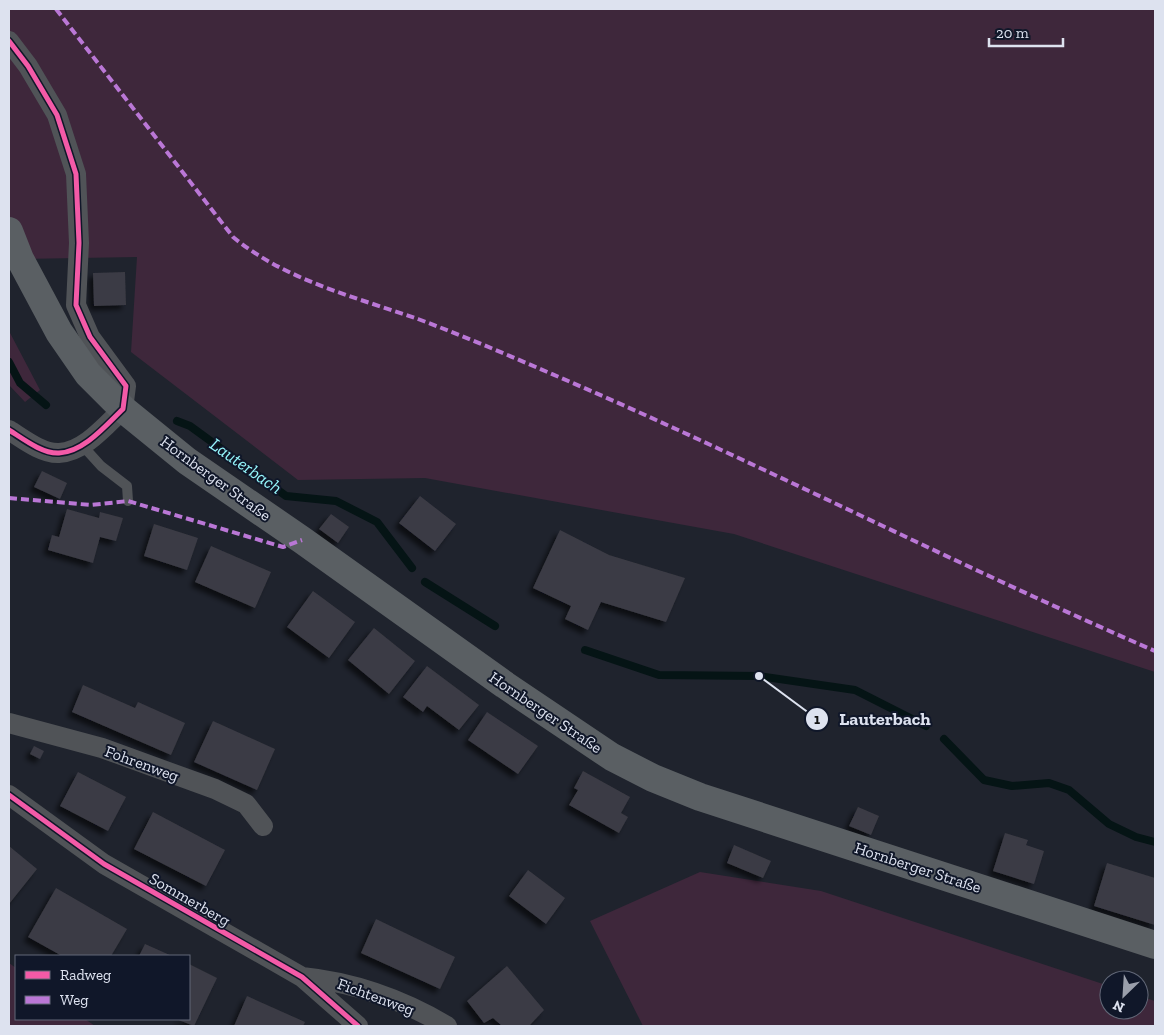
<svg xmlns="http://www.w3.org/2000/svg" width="1164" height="1035" font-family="'Zilla Slab',serif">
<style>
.green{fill:#3e273b}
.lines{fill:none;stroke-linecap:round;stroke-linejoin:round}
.stream{stroke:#051415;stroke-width:8}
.building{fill:#3b3b44;filter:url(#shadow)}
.lane{stroke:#505357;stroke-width:10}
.street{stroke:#505357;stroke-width:20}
.secondary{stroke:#5a5f63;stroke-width:28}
.quiet{stroke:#ba77d6;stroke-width:4;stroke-dasharray:8 4;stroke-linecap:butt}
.cycleway-casing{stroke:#101729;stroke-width:8}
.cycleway{stroke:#f35aa7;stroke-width:5}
.labels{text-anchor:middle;stroke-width:4;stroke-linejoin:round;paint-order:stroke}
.street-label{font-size:16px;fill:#dde2ef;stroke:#101729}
.water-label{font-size:18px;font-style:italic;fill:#96f7fc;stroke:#101729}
.leader{fill:none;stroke:#dde2ef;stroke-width:2}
.callout-dot{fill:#dde2ef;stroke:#101729;stroke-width:2}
.mark-label{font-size:15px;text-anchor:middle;font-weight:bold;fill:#111}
.callout-label{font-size:18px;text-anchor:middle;font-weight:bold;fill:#dde2ef;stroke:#101729;stroke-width:4;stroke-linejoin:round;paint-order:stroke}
</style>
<defs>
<filter id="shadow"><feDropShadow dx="-4.5" dy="4.5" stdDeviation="2.5" flood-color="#0009"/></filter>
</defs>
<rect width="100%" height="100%" fill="#1f232d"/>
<!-- green -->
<path class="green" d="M9,9H1155V672L734,534L425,478L298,480L131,352L137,257L20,259L9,231Z
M9,331L40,390L25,402L9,385Z
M700,872L821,891L1109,986V1010H1139V996L1155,1001V1026H643L590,921Z
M9,963L16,968V1019H85L95,1026H9Z"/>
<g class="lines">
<!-- stream -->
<path class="stream" d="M9,362L20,383L46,405
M177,421L190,426L286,496L336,501L377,522L412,568
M425,582L495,626
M585,650L659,675L759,676L855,690L926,726
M944,739L984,780L1012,786L1049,783L1069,790L1109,824L1136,837L1155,842"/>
</g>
<!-- building -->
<path class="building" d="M125,272L126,305L94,306L93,273Z
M42,471L67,483L60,499L34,487Z
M420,496L456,524L435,551L399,523Z
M67,509L99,518L100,512L123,518L116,541L100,537L93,563L48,550L52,535L59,537Z
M331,514L349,527L338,543L319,529Z
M154,524L198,538L187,570L144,556Z
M560,530L609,555L685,578L666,622L601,602L588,630L565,619L571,606L533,588Z
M211,546L271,572L255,608L195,582Z
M313,591L355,622L329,658L287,627Z
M374,628L415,661L389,694L348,660Z
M427,666L479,705L459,730L427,706L423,712L403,697Z
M83,685L135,708L138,702L185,723L171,755L72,712Z
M487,712L538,746L518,774L468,740Z
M213,721L275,749L257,790L194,762Z
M34,746L44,751L40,759L30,754Z
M583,771L630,797L621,813L628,817L619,833L569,805L578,790L574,788Z
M78,772L126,797L108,831L60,806Z
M858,807L879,816L871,835L849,826Z
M153,812L225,850L206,886L134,849Z
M1005,833L1028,840L1026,845L1044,851L1034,884L993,871Z
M734,845L771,861L763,878L727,863Z
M9,846L37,869L9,904Z
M1107,863L1155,878V925L1094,906Z
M528,870L565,898L546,924L509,896Z
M56,888L127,929L111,956H62L28,937Z
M376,919L455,957L440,989L361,953Z
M145,944L172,956H139Z
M189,964L217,978L194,1026L176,1019H189Z
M507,966L544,1010L529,1026H502L493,1018L484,1023L467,1001Z
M247,996L305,1022L303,1026H234Z"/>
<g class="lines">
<!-- lane -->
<path class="lane" d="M82,445L101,466L127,486L128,501"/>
<!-- street -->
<path class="street" d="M9,41L28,66L57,115L76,174L79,243L76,305L90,337L126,386L123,409C106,425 84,452 59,453C42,454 22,438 9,430
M9,723L102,748L215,789L246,804L263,826
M9,795L104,864L302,977L358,1026
M302,977C352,982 403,1000 447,1026"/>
<!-- secondary -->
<path class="secondary" d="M9,231L20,259L59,332L88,374L123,409L187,461L302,540L505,685L612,757L653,778L700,797L1155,945"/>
<!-- quiet -->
<path class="quiet" d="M56,9L233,237C285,280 355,297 418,319C461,335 503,353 545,371C751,459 950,562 1155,651
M9,498L91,505L128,501L283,547L302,540"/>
<!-- cycleway casing -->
<g class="cycleway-casing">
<path id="cycleway" d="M9,41L28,66L57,115L76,174L79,243L76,305L90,337L126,386L123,409C106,425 84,452 59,453C42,454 22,438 9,430
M9,795L104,864L302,977L358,1026"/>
</g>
<!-- cycleway -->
<use href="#cycleway" class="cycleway"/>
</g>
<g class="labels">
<!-- street labels -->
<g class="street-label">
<text transform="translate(216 478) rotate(36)" y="6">Hornberger Straße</text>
<text transform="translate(546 712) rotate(34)" y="6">Hornberger Straße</text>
<text transform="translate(142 763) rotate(20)" y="6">Fohrenweg</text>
<text transform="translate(918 867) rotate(18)" y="6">Hornberger Straße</text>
<text transform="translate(190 899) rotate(30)" y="6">Sommerberg</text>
<text transform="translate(376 996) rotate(20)" y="6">Fichtenweg</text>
</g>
<!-- water labels -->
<g class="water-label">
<text transform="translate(246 466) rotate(35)" y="6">Lauterbach</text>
</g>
</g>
<!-- callouts -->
<path class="leader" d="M759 676L817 719"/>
<g class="callout-dot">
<circle cx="759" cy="676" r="5"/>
<circle cx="817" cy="719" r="12"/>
</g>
<g class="mark-label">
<text x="817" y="724">1</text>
</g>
<g class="callout-label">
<text x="885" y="725">Lauterbach</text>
</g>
<!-- border -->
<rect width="1164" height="1035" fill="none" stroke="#dde2ef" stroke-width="20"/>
<!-- legend -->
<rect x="15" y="955" width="175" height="65" fill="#101729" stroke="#626878"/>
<rect x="25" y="971" width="25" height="8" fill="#f35aa7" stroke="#626878"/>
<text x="60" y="980" font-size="15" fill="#dde2ef">Radweg</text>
<rect x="25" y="996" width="25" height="8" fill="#ba77d6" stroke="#626878"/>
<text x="60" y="1005" font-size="15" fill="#dde2ef">Weg</text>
<!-- north arrow -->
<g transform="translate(1124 995) rotate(205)"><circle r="24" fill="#101729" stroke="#626878"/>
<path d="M0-4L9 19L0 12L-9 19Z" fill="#9a9fab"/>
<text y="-8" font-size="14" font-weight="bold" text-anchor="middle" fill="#dde2ef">N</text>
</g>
<!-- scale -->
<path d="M989 38v8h74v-8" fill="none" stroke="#dde2ef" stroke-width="2.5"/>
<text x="996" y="38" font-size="15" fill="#dde2ef" stroke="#101729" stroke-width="4" paint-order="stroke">20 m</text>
</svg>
